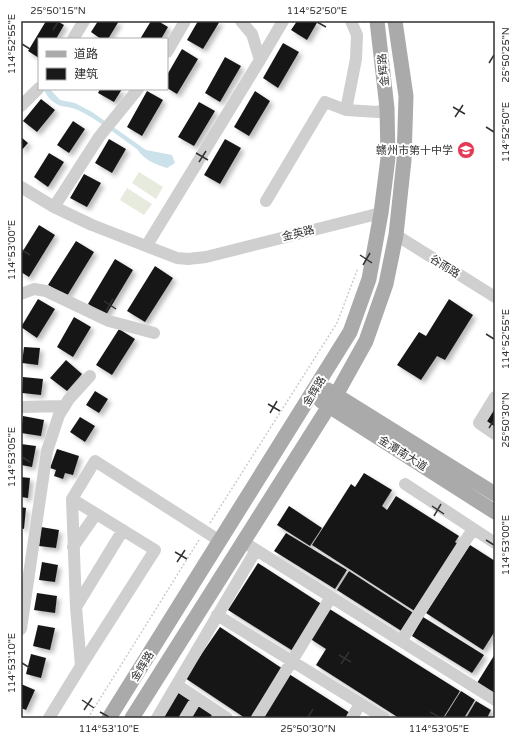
<svg xmlns="http://www.w3.org/2000/svg" width="516" height="739" font-family="'Varela Round','Noto Sans SC',sans-serif">
<style>
.green{fill:#e6ebde}
.water{fill:#cbe2eb}
.building{fill:#191919;filter:url(#shadow)}
.lines{fill:none;stroke-linecap:round;stroke-linejoin:round}
.path{stroke:#ccc;stroke-width:1.5;stroke-dasharray:2 2;stroke-linecap:butt}
.minor{stroke:#cfcfcf;stroke-width:12}
.major{stroke:#aaa;stroke-width:15}
.ticks{fill:none;stroke:#323232;stroke-width:1.5}
.labels{text-anchor:middle;stroke-width:4;stroke-linejoin:round;paint-order:stroke}
.street-label{font-size:11px;fill:#323232;stroke:#fff}
.poi-label{font-size:11px;fill:#323232;stroke:#fff;text-anchor:end}
.neatline{fill:none;stroke:#323232;stroke-width:1.5}
.ticks-label{font-size:10px;text-anchor:middle;fill:#323232}
</style>
<defs>
<filter id="shadow"><feDropShadow dx="3.5" dy="3.5" stdDeviation="2" flood-color="#0004"/></filter>
</defs>
<rect width="100%" height="100%" fill="#fff"/>
<!-- green -->
<path class="green" d="M139,172L163,187L156,199L132,183Z
M127,188L152,204L144,215L120,200Z"/>
<!-- water -->
<path class="water" d="M44,89H50L60,100L75,103L92,112L146,150L172,155L175,163L167,168C155,164 144,160 137,149C121,138 92,115 75,109C68,106 62,108 55,103C49,99 46,95 44,89Z"/>
<!-- building -->
<path class="building" d="M46,21H57L64,25L56,39H39V58L28,51Z
M98,21H119L108,39H101L91,32Z
M151,21H158L168,27L161,39H140Z
M198,21H220L203,49L187,40Z
M297,21H318L307,40L291,30Z
M283,43L299,52L278,88L263,78Z
M182,49L198,59L177,94L167,88V75Z
M225,57L241,66L220,102L205,93Z
M100,89H122L114,102L98,93Z
M147,91L163,100L142,136L127,127Z
M255,91L270,101L249,136L234,127Z
M41,99L55,110L37,132L23,121Z
M199,102L215,111L194,146L178,137Z
M73,121L85,129L69,153L57,145Z
M21,137L28,143L21,151Z
M109,139L126,149L112,173L95,163Z
M225,139L241,148L220,184L204,175Z
M49,153L64,162L48,187L34,177Z
M84,174L101,183L87,207L70,198Z
M39,225L55,235L29,277L21,272V254Z
M76,241L94,252L67,296L48,285Z
M115,259L133,270L106,315L88,304Z
M155,266L173,278L145,322L127,311Z
M38,299L55,309L37,338L21,327Z
M449,299L473,315L445,360L437,356L421,380L397,365L419,332L426,336Z
M74,317L91,327L73,357L57,347Z
M119,329L135,339L112,375L96,365Z
M24,347L40,348L38,365L22,363Z
M66,360L82,374L67,391L50,378Z
M23,377L43,379L41,395L22,393Z
M95,391L108,399L99,413L86,405Z
M495,405V428L485,422Z
M23,416L44,420L41,436L21,433Z
M80,417L95,426L85,442L70,432Z
M21,444L36,446L32,467L21,465Z
M57,449L79,456L73,475L65,473L63,479L54,476L56,470L50,468Z
M364,473L392,490L382,506L387,510L396,496L459,536L455,542L459,545L416,612L312,545L351,484L355,487Z
M21,477L30,478L28,498L21,497Z
M289,506L322,528L310,546L277,525Z
M21,507L26,508L24,529L21,528Z
M41,527L59,530L56,548L39,546Z
M286,533L347,570L335,589L274,551Z
M470,545L495,561V631L483,650L426,613Z
M42,562L58,565L55,582L39,580Z
M258,563L323,605L293,651L228,610Z
M349,571L415,614L403,632L337,590Z
M37,593L57,596L55,613L34,610Z
M328,608L460,691L443,718H399L316,665L326,649L309,638Z
M423,617L484,655L472,673L412,636Z
M38,625L55,628L50,650L33,646Z
M220,627L283,669L251,718H245L185,678Z
M31,654L46,658L41,678L26,674Z
M495,654V694L477,683Z
M289,674L350,713L347,718H261Z
M21,684L35,690L26,710L21,708Z
M178,690L191,698L179,718H160Z
M461,691L475,700L464,718H444Z
M476,701L491,710L487,718H466Z
M200,704L213,713L210,718H191Z"/>
<g class="lines">
<!-- path -->
<path class="path" d="M364,21V25
M210,523L337,323L358,268
M88,718L199,540"/>
<!-- minor -->
<path class="minor" d="M351,21L357,35L356,59L346,110L378,112L387,108
M73,39L84,21
M167,52L185,21
M260,60L283,21
M21,106L39,88
M21,187L54,207L92,225L177,258L188,259L206,257L381,213
M266,201L325,102L346,110
M54,207L99,137L138,89
M396,235L495,297
M147,245L260,60L252,34L241,21
M21,294L34,289L46,291L109,321L154,333
M495,397L479,423L495,434
M21,407L65,406
M405,484L495,543
M72,499L155,550L81,666
M242,541L495,700
M73,547L96,514
M76,607L123,530
M217,615L384,718
M21,629L47,451L59,415L69,399L90,376
M401,641L473,529
M177,685L227,718
M49,718L81,666L76,607L72,499L95,461L220,541
M157,718L256,550
M185,718L197,698
M257,718L331,597
M352,718L360,704"/>
<!-- major -->
<path class="major" d="M328,390L495,494
M321,401L495,512
M109,718L350,332L369,279L381,213L388,158L387,108L377,21
M132,718L336,395L366,341L386,284L396,235L404,160L406,96L395,21"/>
</g>
<!-- ticks -->
<path class="ticks" d="M317,22L326,27M53,30L58,22M22,44L30,49M489,63L494,55M453,107L465,114M455,117L463,105M486,127L494,132M196,153L208,160M199,162L206,151M22,250L30,255M360,255L372,263M363,265L370,253M104,301L116,309M106,311L113,299M486,334L494,339M268,404L280,411M270,413L277,401M489,428L494,420M22,457L30,462M432,506L444,514M434,516L441,504M486,540L494,545M175,552L187,559M177,562L185,550M339,655L351,662M22,663L30,668M341,664L349,652M82,700L94,708M84,710L92,698M100,712L109,717M430,712L439,717M308,717L313,709"/>
<!-- icons -->
<defs>
<g id="school-disc" transform="scale(0.9)"><circle r="9.5" fill="#e43954" stroke="#fff"/><path d="M0-5L7-2L0 1L-7-2ZM-4 1L0 2.5L4 1V4Q0 6-4 4Z" fill="#fff"/></g>
</defs>
<g fill-rule="evenodd">
<use href="#school-disc" x="466" y="150"/>
</g>
<g class="labels">
<!-- street labels -->
<g class="street-label">
<text transform="translate(383 70) rotate(-96)" y="4">金辉路</text>
<text transform="translate(298 233) rotate(-14)" y="4">金英路</text>
<text transform="translate(445 266) rotate(32)" y="4">谷雨路</text>
<text transform="translate(314 391) rotate(-58)" y="4">金辉路</text>
<text transform="translate(403 453) rotate(32)" y="4">金潭南大道</text>
<text transform="translate(142 666) rotate(-58)" y="4">金辉路</text>
</g>
<!-- poi labels -->
<g class="poi-label">
<text x="453" y="154">赣州市第十中学</text>
</g>
</g>
<!-- border -->
<rect width="516" height="739" fill="none" stroke="#ffffff" stroke-width="44"/>
<!-- legend -->
<rect x="38" y="38" width="130" height="52" fill="#ffffff" stroke="#adadad"/>
<rect x="46" y="51" width="20" height="6" fill="#aaaaaa" stroke="#adadad"/>
<text x="74" y="58" font-size="12" fill="#323232">道路</text>
<rect x="46" y="68" width="20" height="12" fill="#191919" stroke="#adadad"/>
<text x="74" y="78" font-size="12" fill="#323232">建筑</text>
<rect x="22" y="22" width="472" height="695" class="neatline"/>
<g class="ticks-label">
<text x="58" y="14">25°50'15"N</text>
<text x="317" y="14">114°52'50"E</text>
<text transform="translate(11 44) rotate(-90)" y="4">114°52'55"E</text>
<text transform="translate(505 55) rotate(-90)" y="4">25°50'25"N</text>
<text transform="translate(505 132) rotate(-90)" y="4">114°52'50"E</text>
<text transform="translate(11 250) rotate(-90)" y="4">114°53'00"E</text>
<text transform="translate(505 339) rotate(-90)" y="4">114°52'55"E</text>
<text transform="translate(505 420) rotate(-90)" y="4">25°50'30"N</text>
<text transform="translate(11 457) rotate(-90)" y="4">114°53'05"E</text>
<text transform="translate(505 545) rotate(-90)" y="4">114°53'00"E</text>
<text transform="translate(11 663) rotate(-90)" y="4">114°53'10"E</text>
<text x="109" y="732">114°53'10"E</text>
<text x="308" y="732">25°50'30"N</text>
<text x="439" y="732">114°53'05"E</text>
</g>
</svg>
